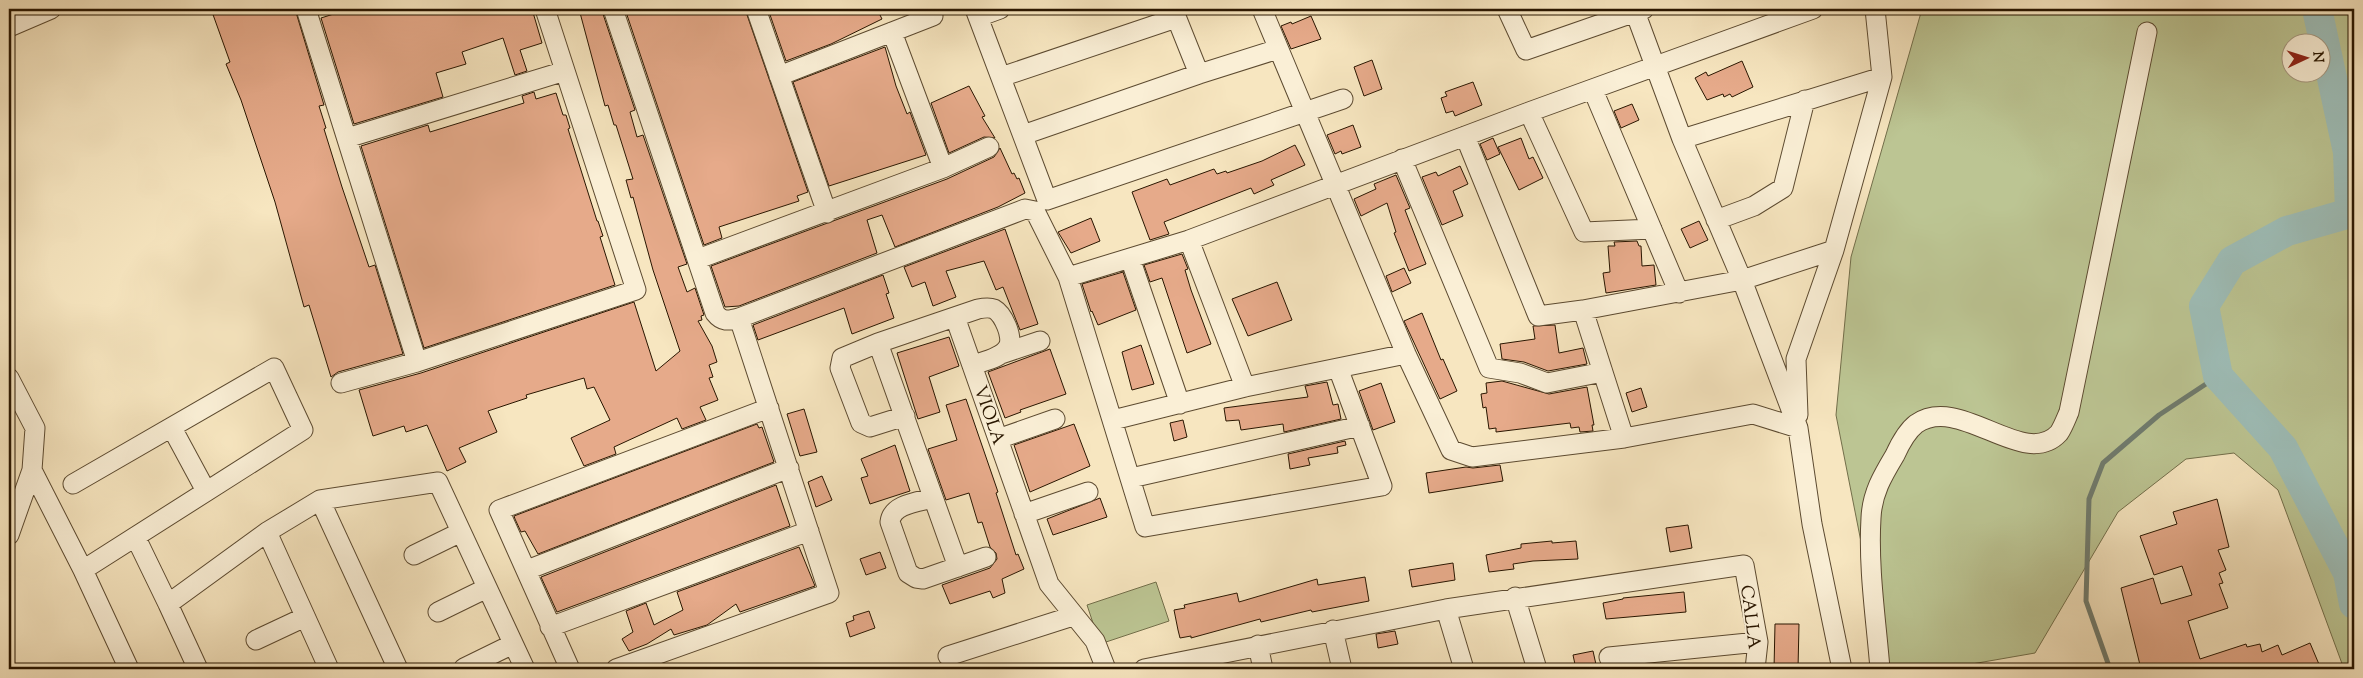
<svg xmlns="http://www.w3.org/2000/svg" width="2363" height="678" font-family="'Sorts Mill Goudy',serif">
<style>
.green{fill:#bcc593;stroke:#726e4a;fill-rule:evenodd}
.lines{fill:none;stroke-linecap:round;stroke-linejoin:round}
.stream{stroke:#6f7b6e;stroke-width:5}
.river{stroke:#9ebeb8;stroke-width:30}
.building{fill:#e6aa8a;stroke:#291600}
.minor-casing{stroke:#5c4a30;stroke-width:21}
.minor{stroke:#faefd6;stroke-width:19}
.labels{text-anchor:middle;stroke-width:4;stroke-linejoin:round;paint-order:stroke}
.street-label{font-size:18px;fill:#291600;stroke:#faefd6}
</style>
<rect width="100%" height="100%" fill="#f7e6c0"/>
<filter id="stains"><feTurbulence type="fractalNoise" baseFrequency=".004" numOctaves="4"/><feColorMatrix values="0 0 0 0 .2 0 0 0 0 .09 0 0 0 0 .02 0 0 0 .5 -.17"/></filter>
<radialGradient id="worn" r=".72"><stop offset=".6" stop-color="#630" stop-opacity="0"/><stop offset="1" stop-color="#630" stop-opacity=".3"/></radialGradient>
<!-- green -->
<path class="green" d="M1922,9H2354V669H2344L2278,490L2234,453L2186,459L2118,512L2035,653L1943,669H1877L1863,552L1836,415L1851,257ZM2290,42H2320V72H2290Z
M1156,582L1169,621L1100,644L1087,605Z"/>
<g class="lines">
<!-- stream -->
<path class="stream" d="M2110,669L2086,601L2089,499L2103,463L2159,415L2218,376"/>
<!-- river -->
<path class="river" d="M2317,9L2348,152L2350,213L2287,231L2232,261L2204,306L2218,376L2283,448L2348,573L2354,604"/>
</g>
<!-- building -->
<path class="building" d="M211,9H295L324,105L319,106L326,128L324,129L342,187L369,267L375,265L403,354L338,372L331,377L309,305L304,307L275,202L241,100L226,64L230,62Z
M342,9H532L542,43L520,50L527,71L515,75L503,38L462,52L466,64L436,73L443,97L354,124L321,18L343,11Z
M579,9H600L602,11L635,110L630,112L637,137L643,135L687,264L678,267L687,292L695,288L704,315L701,316L702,320L698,321L712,346L717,362L709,365L713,377L709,378L718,400L700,407L706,420L682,429L677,418L614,447L616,454L584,466L571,438L610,420L594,387L587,389L584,378L526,395L527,398L488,411L497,432L459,448L466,462L447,471L427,425L406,432L404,426L373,436L359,390L421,373L634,302L656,371L680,351L653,270L633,197L631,198L626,180L633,179L616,125H614L608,105L605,106Z
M625,9H745L808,192L797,196L799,201L719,227L722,238L704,245Z
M768,9H877L882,19L831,44L786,61Z
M1311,16L1321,39L1291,49L1281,26L1291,22L1292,24Z
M885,47L896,86L907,114L910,112L926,155L829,186L793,82Z
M1372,60L1382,89L1364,96L1354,67Z
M1742,61L1753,87L1732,97L1730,94L1724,97L1723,94L1707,100L1695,78L1706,72L1708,76Z
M1473,82L1482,105L1455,116L1453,111L1446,113L1441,98L1447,96L1445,92Z
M969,86L985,116L982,117L995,138L984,137L949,153L931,103Z
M534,92L536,99L556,93L563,115H566L570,128L568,129L597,221H598L603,236L600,237L615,285L424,348L361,146L428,125L430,132L524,103L522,96Z
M1632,104L1639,120L1621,128L1614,111Z
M1353,125L1361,147L1342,154L1341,151L1335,154L1327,135Z
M1493,138L1500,154L1487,160L1480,144Z
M1521,138L1529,159L1533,157L1543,178L1519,190L1498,147Z
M1295,145L1305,165L1271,180L1274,185L1254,194L1251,188L1164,222L1169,234L1150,240L1132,192L1167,179L1170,185L1214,169L1217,174L1226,171L1227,173L1262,161Z
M1000,148L1012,174L1014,173L1017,179L1019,178L1025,193L998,207L895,247L882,215L867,220L877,253L739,306L725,307L711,266L947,179L994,157Z
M1460,166L1468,184L1453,191L1463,216L1442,225L1422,177L1436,172L1438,176Z
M1396,175L1410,208L1405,210L1426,264L1409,271L1394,233L1396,232L1387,203L1361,216L1354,199L1376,189L1374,184Z
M1091,218L1100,241L1071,253L1058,232Z
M1699,221L1708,240L1690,248L1681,229Z
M1005,229L1038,324L1020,330L1003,287L996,290L984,261L946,271L956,297L933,306L925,282L912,287L904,267Z
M1637,241L1639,246H1641L1642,266L1654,265L1656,285L1606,293L1603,273L1610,272L1608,246H1615L1614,242Z
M1182,254L1188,269L1185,270L1191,290L1211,344L1187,353L1162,278L1150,282L1144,265Z
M1404,268L1411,283L1392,292L1386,276Z
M1123,272L1136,310L1098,325L1092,311L1091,312L1082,284Z
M883,275L889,293L886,294L894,318L852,334L844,308L758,340L753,325Z
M1277,282L1292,320L1248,336L1232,299Z
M1422,313L1441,360L1443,359L1457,391L1440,399L1404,321Z
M1555,325L1559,353L1583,348L1587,364L1548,371L1524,362L1502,359L1500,344L1535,339L1533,326Z
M949,337L959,366L929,377L940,412L918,419L897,353Z
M1141,345L1154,384L1132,390L1122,352Z
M1050,349L1066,394L1020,410L1021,412L1005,418L988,372Z
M1502,381L1549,394L1587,387L1594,425H1592L1593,431L1580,432L1579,427L1571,428L1570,423L1496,432V428L1489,429L1486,407L1483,408L1481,394L1487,393L1486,383Z
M1327,382L1333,405L1338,404L1341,419L1284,432L1283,424L1241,430L1239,420L1226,421L1224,408L1308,397L1305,386Z
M1381,383L1395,422L1373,430L1359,391Z
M1641,388L1647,407L1632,412L1626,393Z
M966,399L998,492L996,493L1016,555L1018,554L1024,569L1002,579L1005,593L993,598L990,591L950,604L942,585L990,568L997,559L996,553L990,547L982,522L978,523L969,493L946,500L928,449L957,440L946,405Z
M804,409L817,452L800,456L787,414Z
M1183,420L1187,437L1174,441L1170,423Z
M757,424L759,428L762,427L774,462L538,554L525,531L521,532L515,519L514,516Z
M1074,424L1090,466L1030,492L1014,445Z
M1345,441L1346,445L1337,447L1338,453L1308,458L1310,465L1290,469L1288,454Z
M895,445L910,491L870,504L861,478L868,476L861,459Z
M1500,465L1503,481L1429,493L1426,473L1466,467L1473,468Z
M822,476L832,500L816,507L808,482Z
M776,485L790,526L557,612L541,577Z
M1100,498L1107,517L1053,535L1047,519Z
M2217,499L2229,547L2218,550L2226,570L2219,573L2223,583L2219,584L2228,608L2188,621L2200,659L2246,644L2247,647L2260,644L2262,652L2278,645L2282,655L2310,643L2321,669H2141L2121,588L2153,578L2161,604L2192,595L2182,566L2154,575L2140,536L2177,524L2173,512Z
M1688,525L1692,548L1670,552L1666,528Z
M1552,541V543L1576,541L1578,559L1533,561L1513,564L1514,569L1489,572L1486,555L1521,548V544Z
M799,547L815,586L740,612L736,604L707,625L674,635L671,629L647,644L629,651L622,639L633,632L626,611L646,603L654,625L683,610L677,592Z
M880,552L886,568L866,575L860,559Z
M1453,563L1455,580L1412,587L1409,570Z
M1365,577L1369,601L1312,612L1311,610L1261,622L1260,619L1191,638V636L1180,638L1178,630L1174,610L1185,608L1184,605L1237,593L1239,602L1317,579L1318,585Z
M1684,592L1686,612L1606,619L1603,603L1623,599V598Z
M869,611L875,628L850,637L846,623L854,620L853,616Z
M1775,624H1799L1798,669H1774Z
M1395,631L1398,644L1378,648L1376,634Z
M1593,651L1597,669H1576L1573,655Z"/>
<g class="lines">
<!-- minor casing -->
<g class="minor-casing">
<path id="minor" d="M306,9L417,362
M613,9L715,313C722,322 728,321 739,318L1025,209L1035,211L1068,277
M756,9L827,213
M975,9L1047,200L1343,99
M1173,9L1199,74
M1262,9L1406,354L1451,450L1472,457L1624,438L1753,414L1798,428L1812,524L1842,669
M1507,9L1526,50L1644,9
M1634,9L1682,139L1742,280L1798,428
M978,17L1000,9
M9,27L51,9
M892,32L943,168
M779,76L933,16
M1001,77L1176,18
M1593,90L1679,293
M1529,112L1584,232L1652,229
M1023,135L1199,74L1278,49
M1465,136L1538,316L1583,310L1742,280L1834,250L1882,77L1875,9
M347,138L565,71
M1682,139L1882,77
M1402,159L1489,368L1520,373L1547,383L1603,372
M1716,220L1754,206L1783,188L1805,100
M1189,240L1245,387
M1130,258L1180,404
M698,259L943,168L989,147
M1583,310L1624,438
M955,317L1049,584L1095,641L1106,669
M878,343L958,567
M1001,354L1040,341
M1338,368L1382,486L1145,527L1068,277L1189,240L1529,112L1813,9
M9,378L35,428L32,470L9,535
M341,383L417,362L636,290L545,9
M1798,415L1796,359L1834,250
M905,416L870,427L861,423L840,368L842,358L878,343L978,309C983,308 989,307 994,309C1003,314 1014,337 1008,347C1002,358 984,361 973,365
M1113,420L1245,387L1406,354
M172,428L206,491
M998,439L1055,419
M32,470L83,570L129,669
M1131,478L1360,426
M73,484L274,368L303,430L83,570
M933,498C918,502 892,504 890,522L908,573L916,578L923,579L986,557
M320,500L398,669
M1024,514L1088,492
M267,532L329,669
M136,538L168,604
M414,555L461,532
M527,570L789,468
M1515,597L1537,669
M1446,609L1464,669
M438,612L487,588
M550,627L809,531
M1333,630L1342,669
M256,640L305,617
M1258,645L1263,669
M948,656L1073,616
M464,668L513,644
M198,669L168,604L267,532L320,500L438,482L525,669
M570,669L499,510L769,408
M616,669L829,593L739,318
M1144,669L1446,609L1744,565L1758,642L1755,669
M1614,669L1609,657L1758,642
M1880,669C1876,619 1868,568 1871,518C1872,493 1883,475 1895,455C1900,444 1907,431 1916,424C1960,393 2024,471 2059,433C2063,427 2066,419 2069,412L2147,32"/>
</g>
<!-- minor -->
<use href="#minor" class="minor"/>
</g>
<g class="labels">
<!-- street labels -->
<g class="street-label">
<text transform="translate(990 415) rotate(71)" y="6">VIOLA</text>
<text transform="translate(1751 617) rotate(83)" y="6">CALLA</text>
</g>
</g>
<!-- margin -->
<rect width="2363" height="678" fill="none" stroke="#f7e6c0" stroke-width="30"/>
<rect x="10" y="10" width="2343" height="658" fill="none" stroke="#291600" stroke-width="2.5"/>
<rect x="15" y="15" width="2333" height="648" fill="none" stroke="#291600"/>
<!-- north arrow -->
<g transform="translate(2306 58) rotate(86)"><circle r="24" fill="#faefd6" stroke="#a69880"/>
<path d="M0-4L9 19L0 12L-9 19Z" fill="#8f2418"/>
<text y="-8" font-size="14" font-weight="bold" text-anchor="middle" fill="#291600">N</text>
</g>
<rect width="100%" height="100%" filter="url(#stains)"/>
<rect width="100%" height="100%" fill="url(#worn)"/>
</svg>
